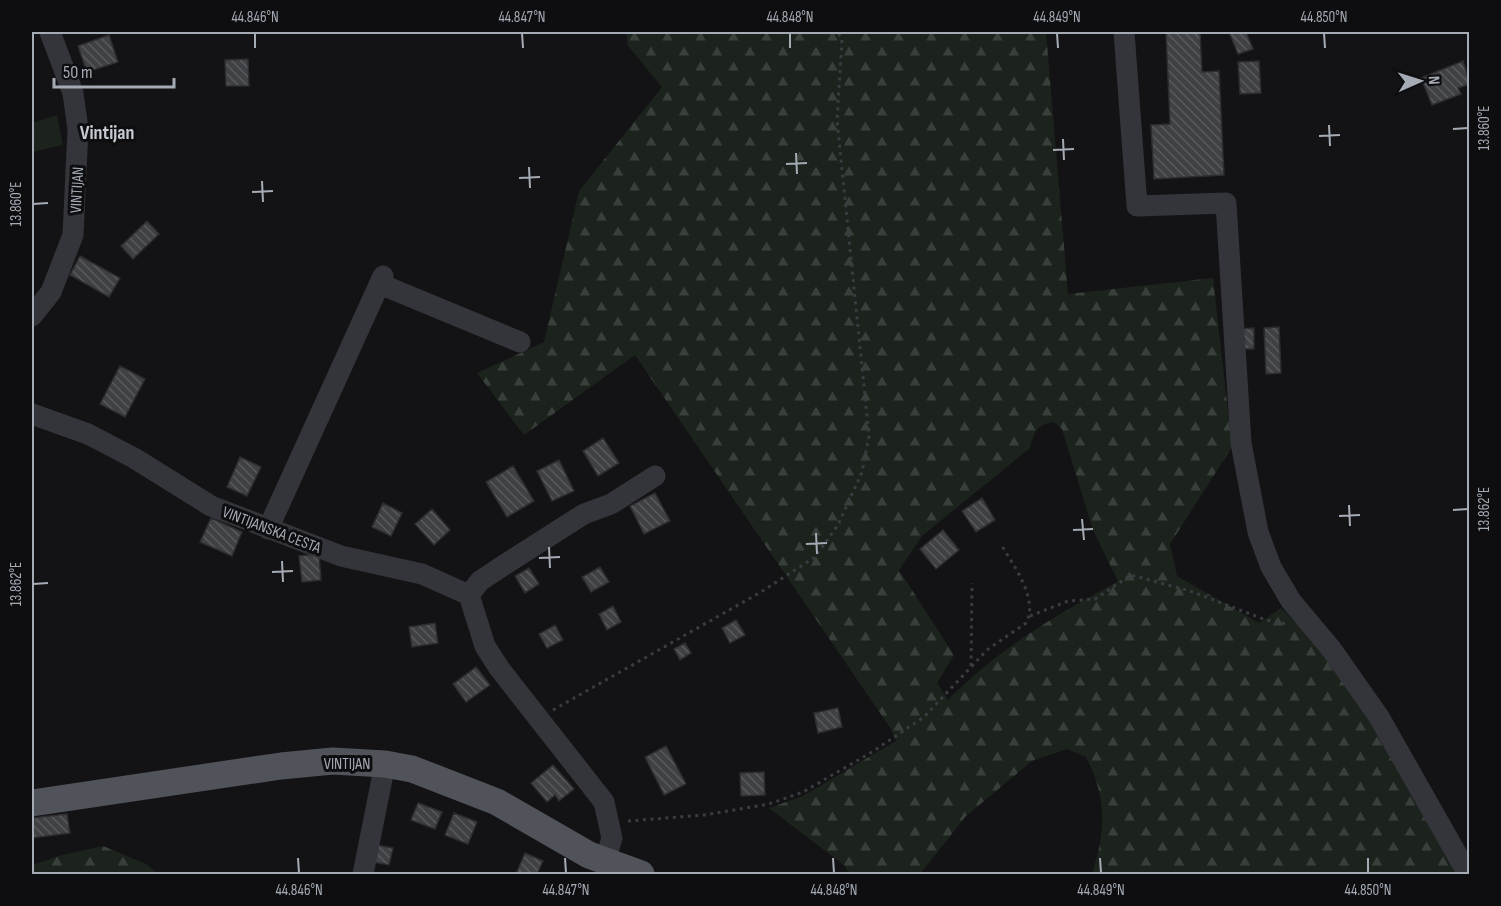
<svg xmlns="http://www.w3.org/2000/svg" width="1501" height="906" font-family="'Sofia Sans Condensed',sans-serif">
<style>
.forest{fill:url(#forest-firs);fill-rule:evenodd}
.pitch{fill:#1b231c}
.building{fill:url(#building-back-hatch);stroke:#2d2d31;stroke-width:1.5}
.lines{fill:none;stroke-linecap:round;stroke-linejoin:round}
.path{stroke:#3a3c41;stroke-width:3;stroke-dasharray:3 4.5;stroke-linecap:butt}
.minor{stroke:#34353a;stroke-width:21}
.major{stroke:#505359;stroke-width:27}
.ticks{fill:none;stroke:#a5abb5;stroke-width:2}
.labels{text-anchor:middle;stroke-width:6;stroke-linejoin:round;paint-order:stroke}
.street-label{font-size:16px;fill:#a5abb5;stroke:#0e0e10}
.quarter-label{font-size:20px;font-weight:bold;fill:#c6cad1;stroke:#0e0e10}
.neatline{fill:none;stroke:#a5abb5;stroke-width:2}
.ticks-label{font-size:15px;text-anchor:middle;fill:#a5abb5}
</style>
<defs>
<pattern id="forest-firs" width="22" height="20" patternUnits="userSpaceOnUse" patternTransform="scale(1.5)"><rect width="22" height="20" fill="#1b231c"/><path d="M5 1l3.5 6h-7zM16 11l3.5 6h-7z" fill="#39403b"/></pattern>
<pattern id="building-back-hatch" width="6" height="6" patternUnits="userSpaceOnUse" patternTransform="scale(1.5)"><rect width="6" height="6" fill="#3f4145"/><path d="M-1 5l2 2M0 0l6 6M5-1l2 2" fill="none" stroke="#585a5e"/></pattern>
</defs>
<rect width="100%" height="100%" fill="#131315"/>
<!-- forest -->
<path class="forest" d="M626,32H1046L1068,294L1213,278L1232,447L1170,544L1177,576L1259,623L1281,608L1342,670L1463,874H1092C1106,831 1107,798 1086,757L1067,749L1032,761L966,816L920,874H849L845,866L769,808L803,796L896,741L891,729L635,355L524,435L477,373L544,342L579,191L662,87L628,46ZM1054,422L1062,429L1093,530L1118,581C1054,617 1000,647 948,700L937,683L954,655L899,570L922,536L1030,448C1034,432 1037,424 1054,422Z
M103,846L146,864L158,874H32V865L62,855Z"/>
<!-- pitch -->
<path class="pitch" d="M57,115L63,145L32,152V123Z"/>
<!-- building -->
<path class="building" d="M1166,32H1200L1202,72L1219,71L1224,175L1154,179L1151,125L1170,124Z
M1229,32H1246L1253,49L1238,54Z
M109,35L118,62L87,72L78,46Z
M248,59L249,86H226L225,60Z
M1259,61L1261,93L1240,94L1238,62Z
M1463,61L1470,84L1458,88L1461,94L1432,105L1421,78Z
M147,221L159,234L133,259L121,246Z
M80,256L120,278L109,297L70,275Z
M1279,327L1281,373L1266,374L1264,328Z
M1254,328V349H1240L1239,329Z
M120,366L145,379L125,417L100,404Z
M603,438L619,463L598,476L583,451Z
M240,457L261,467L247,496L227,487Z
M559,460L574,491L552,501L537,471Z
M513,466L534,501L507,517L486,482Z
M655,493L670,521L644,534L630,506Z
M982,498L995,520L976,532L962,511Z
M383,503L402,513L391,536L372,527Z
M432,509L450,530L434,545L415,524Z
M211,518L242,532L232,556L200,542Z
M943,530L959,550L936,569L920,549Z
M319,554L321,580L302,582L299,556Z
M600,567L609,582L591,592L582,577Z
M529,568L539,584L525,593L515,576Z
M613,606L621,622L607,630L599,614Z
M736,620L745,635L730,643L722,628Z
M435,623L438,643L412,647L409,627Z
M555,625L563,640L547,648L539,634Z
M685,643L691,653L680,660L674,649Z
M476,667L490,685L466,702L453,684Z
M838,708L842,727L818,733L814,713Z
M666,746L686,784L664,795L645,757Z
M553,765L574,789L559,801L555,795L547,802L531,783Z
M764,772L765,795L741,796L740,773Z
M418,803L442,812L435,829L411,820Z
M454,813L477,822L468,844L445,835Z
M67,814L70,833L32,838V818Z
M377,845L393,848L389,865L373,862Z
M525,853L543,861L537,874H516Z"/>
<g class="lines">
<!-- path -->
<path class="path" d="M1030,616L1068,601L1095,599L1131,575L1190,591L1266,620L1286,624
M971,666L972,583
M553,710L761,592L815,557L838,525L862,472L869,436L837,120L842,40L838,32
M628,821L704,815L769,804L803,792L872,752L924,717L987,650L1026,623C1039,600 1014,566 1002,546"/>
<!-- minor -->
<path class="minor" d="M1124,32L1137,206L1226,203L1241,443L1258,532L1271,567L1291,601L1332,650L1379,717L1468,874
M380,284L520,342
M32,316L51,292L73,235L78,129L73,93L50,32
M32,414L88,434L134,458L211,506L341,556L422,574L469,595
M268,529L383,276
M605,861L612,838L604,802L499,668L485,646L469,595L480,581L501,567L584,514L611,504L655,476
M363,874L385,764"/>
<!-- major -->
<path class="major" d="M32,803L281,766L333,761L385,764L412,769L497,802L589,855L641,874"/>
</g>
<!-- ticks -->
<path class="ticks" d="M255,33V48M522,33L523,48M790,33V48M1057,33L1058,48M1324,33L1325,48M1329,125L1330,146M1453,129L1468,128M1319,136L1340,135M1063,139L1064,160M1053,150L1074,149M796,153L797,174M786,164L807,163M529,167L530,188M519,178L540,177M262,181L263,202M252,192L273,191M33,204L48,203M1349,505L1350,526M1453,510L1468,509M1339,516L1360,515M1082,519L1084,540M1073,530L1093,529M816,533L817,554M806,544L827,543M549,547L550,568M539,558L560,557M282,561L283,582M272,572L293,571M33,584L48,583M298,858L299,873M565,858L566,873M833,858L834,873M1100,858L1101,873M1368,858V873"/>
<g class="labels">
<!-- street labels -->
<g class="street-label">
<text transform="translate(76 190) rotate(-87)" y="6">VINTIJAN</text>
<text transform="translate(272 529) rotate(21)" y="6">VINTIJANSKA CESTA</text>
<text x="347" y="769">VINTIJAN</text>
</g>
<!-- quarter labels -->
<g class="quarter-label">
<text x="107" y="139">Vintijan</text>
</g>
</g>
<!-- border -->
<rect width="1501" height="906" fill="none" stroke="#0e0e10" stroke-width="66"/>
<!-- north arrow -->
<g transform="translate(1420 81) rotate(87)" stroke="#0e0e10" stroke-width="4.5" paint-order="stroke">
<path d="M0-4.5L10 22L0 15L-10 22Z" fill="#a5abb5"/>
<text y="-9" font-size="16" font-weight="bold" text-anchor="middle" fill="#a5abb5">N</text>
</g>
<!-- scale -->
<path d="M54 78v9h120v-9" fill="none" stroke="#a5abb5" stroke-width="3"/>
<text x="63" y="78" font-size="18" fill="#a5abb5" stroke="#0e0e10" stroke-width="4.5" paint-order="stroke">50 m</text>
<rect x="33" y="33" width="1435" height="840" class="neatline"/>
<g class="ticks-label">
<text x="255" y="22">44.846°N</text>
<text x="522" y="22">44.847°N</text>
<text x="790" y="22">44.848°N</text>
<text x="1057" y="22">44.849°N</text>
<text x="1324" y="22">44.850°N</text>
<text transform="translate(1484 128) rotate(-90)" y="5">13.860°E</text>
<text transform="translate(16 204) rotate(-90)" y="5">13.860°E</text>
<text transform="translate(1484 509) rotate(-90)" y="5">13.862°E</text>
<text transform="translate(16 584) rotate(-90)" y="5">13.862°E</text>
<text x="299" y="895">44.846°N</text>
<text x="566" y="895">44.847°N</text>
<text x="834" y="895">44.848°N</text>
<text x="1101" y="895">44.849°N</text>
<text x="1368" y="895">44.850°N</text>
</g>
</svg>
